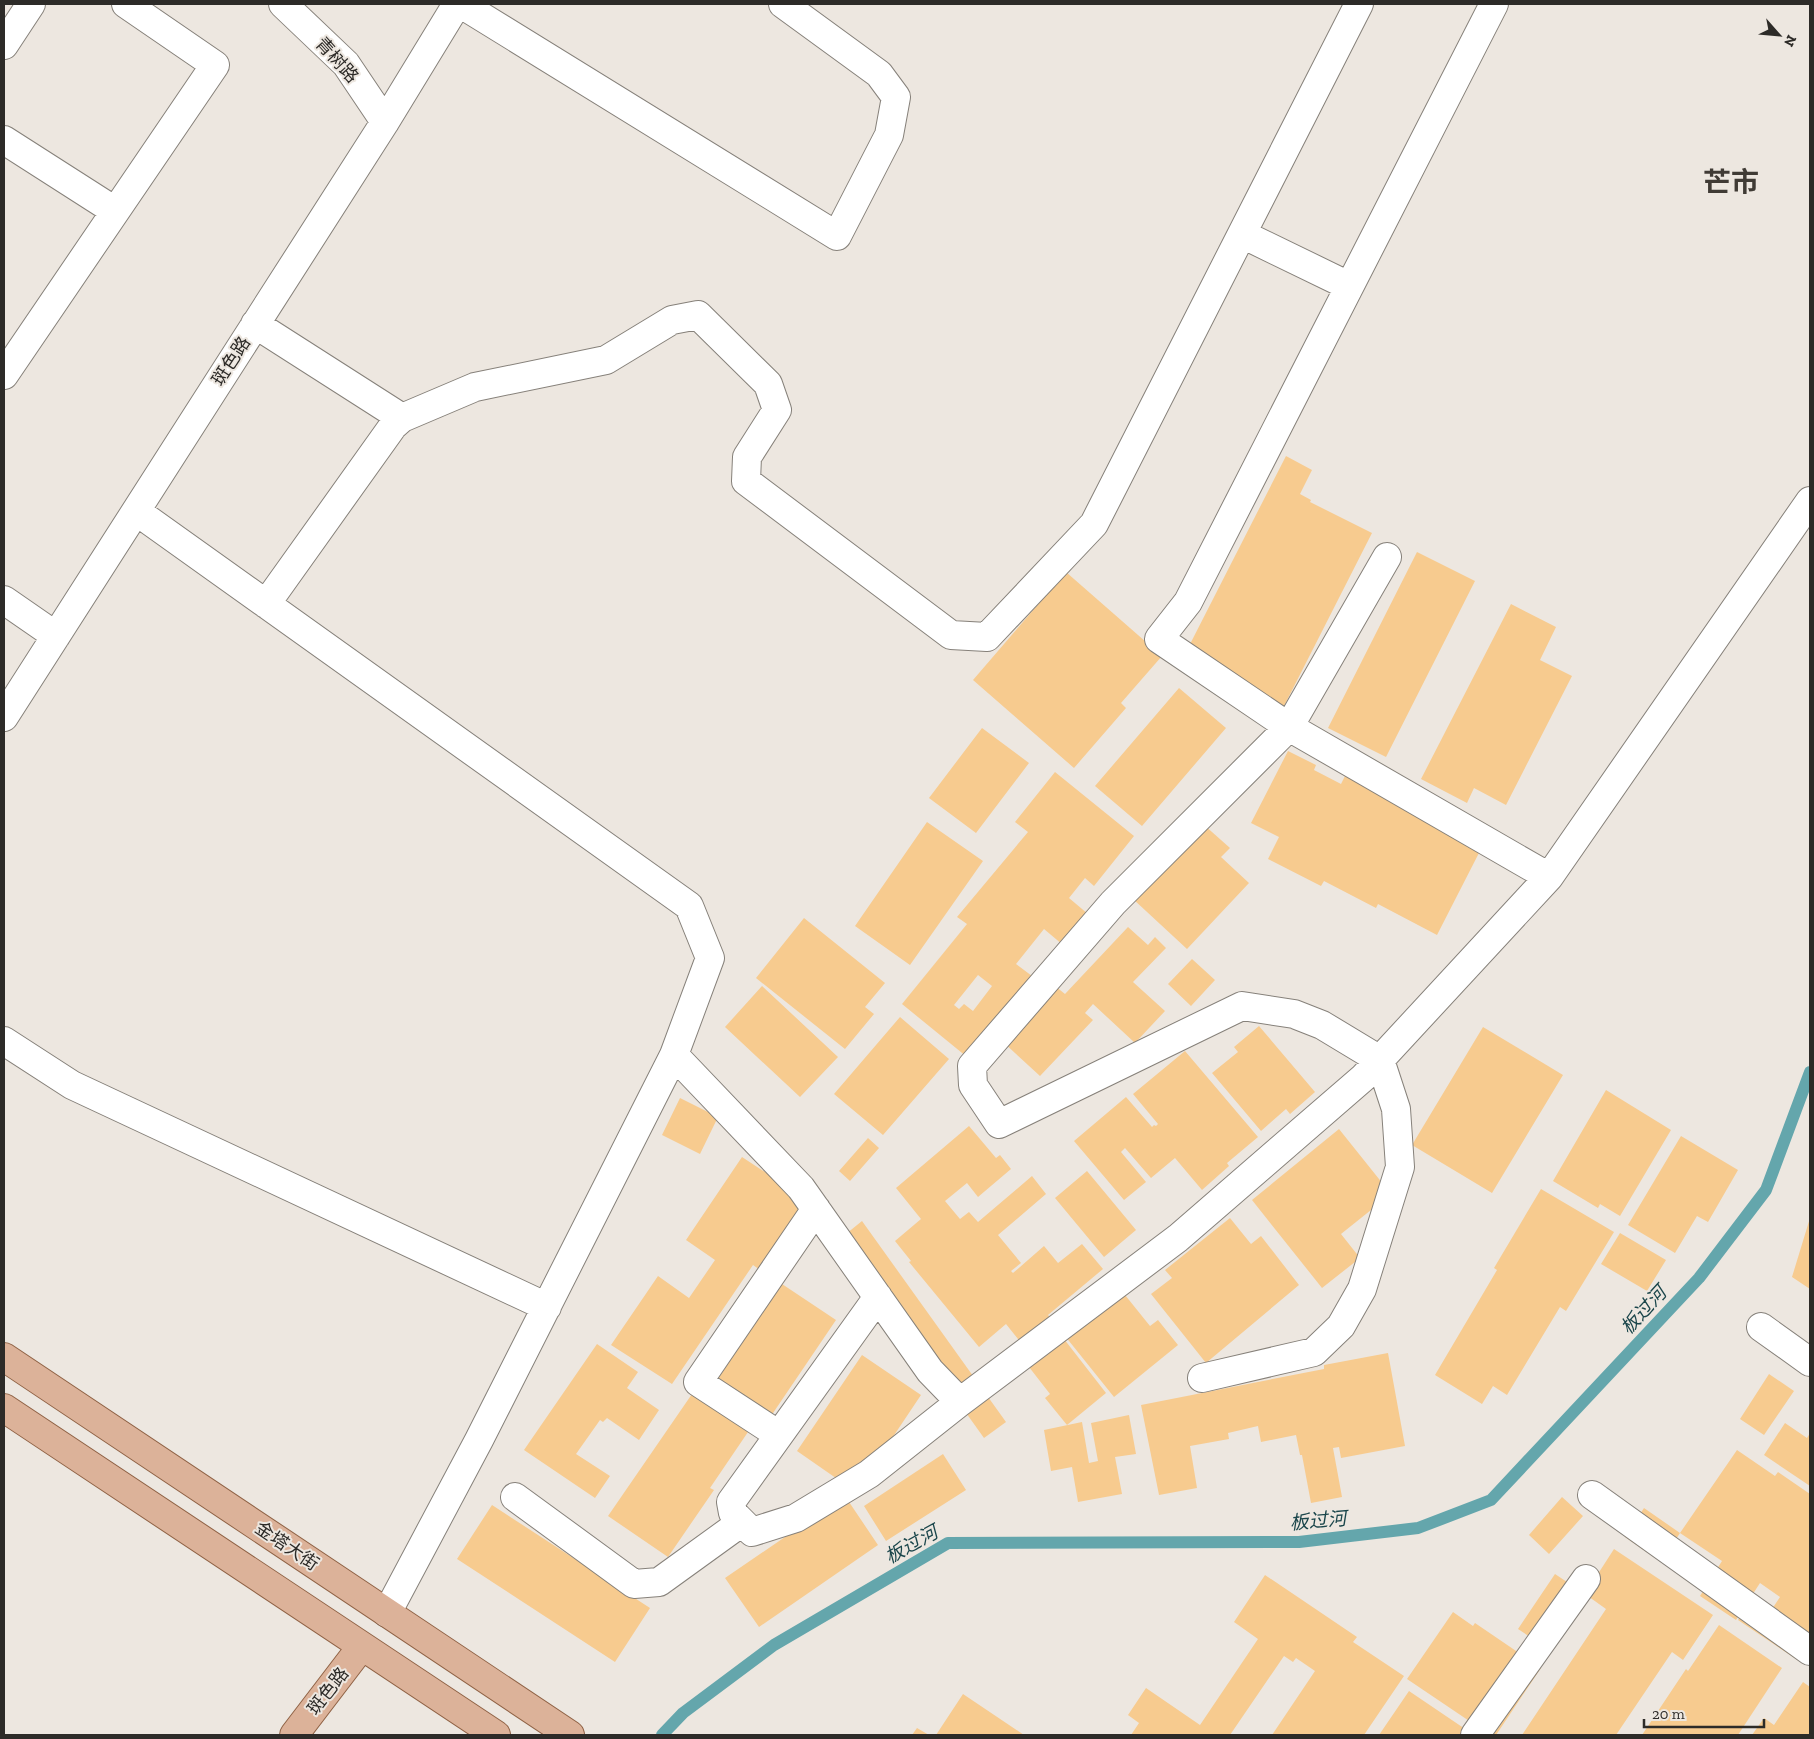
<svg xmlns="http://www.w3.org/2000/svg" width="1814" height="1739" font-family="'Zilla Slab','Noto Sans SC',serif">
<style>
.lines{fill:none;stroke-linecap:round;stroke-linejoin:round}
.stream{stroke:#64a6ac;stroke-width:12}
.building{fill:#f7cb8f;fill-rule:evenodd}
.minor-casing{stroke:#86817a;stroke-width:30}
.major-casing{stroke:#8f6245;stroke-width:30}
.minor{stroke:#fff;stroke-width:28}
.major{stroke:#dcb299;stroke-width:28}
.labels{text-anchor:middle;stroke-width:4;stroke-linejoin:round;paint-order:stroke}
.street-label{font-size:18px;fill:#2d2b28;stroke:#ede7e0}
.water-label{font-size:19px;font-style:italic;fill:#1b464b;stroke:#ede7e0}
.town-label{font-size:28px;font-weight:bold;fill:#403b35;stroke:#ede7e0}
</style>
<rect width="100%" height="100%" fill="#ede7e0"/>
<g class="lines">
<!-- stream -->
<path class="stream" d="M662,1735L683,1713L774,1645L948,1543L1299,1542L1418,1528L1491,1500L1699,1278L1766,1190L1810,1072"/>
</g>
<!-- building -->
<path class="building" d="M1286,456L1312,470L1300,494L1311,500L1310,502L1372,533L1283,708L1186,652Z
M1417,552L1475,581L1386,757L1328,728Z
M1066,572L1162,656L1121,703L1126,708L1074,768L973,680Z
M1511,604L1556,627L1540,660L1572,676L1506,805L1474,788L1467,803L1421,779Z
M1179,688L1226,728L1142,826L1095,786Z
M982,728L1029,763L976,833L929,798Z
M1288,751L1316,765L1314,770L1341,784L1345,776L1455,832L1481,849L1437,935L1378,904L1376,908L1324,881L1321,886L1268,859L1279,837L1251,823Z
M1055,772L1134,836L1094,886L1085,878L1069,898L1088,914L1063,945L1044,929L1016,964L1032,976L967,1057L902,1004L967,924L957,917L1028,832L1015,822ZM978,975L992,986L973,1011L964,1004L959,1009L954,1005Z
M927,822L983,861L910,965L855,926Z
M1203,824L1230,848L1221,857L1249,883L1187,949L1133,899Z
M804,918L885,983L865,1007L874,1014L845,1049L756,978Z
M1128,927L1148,945L1155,937L1166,948L1133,982L1165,1011L1135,1043L1093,1004L1085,1013L1093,1020L1040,1076L1003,1042L1055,986L1065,994Z
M1192,959L1215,980L1191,1006L1168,984Z
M762,986L838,1057L800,1097L725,1027Z
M900,1017L949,1059L883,1135L834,1094Z
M1259,1026L1315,1092L1290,1114L1286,1109L1261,1131L1212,1073L1238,1052L1234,1047Z
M1483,1027L1563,1075L1492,1193L1412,1145Z
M1185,1051L1258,1137L1227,1163L1229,1166L1202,1190L1175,1158L1151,1178L1125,1148L1121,1152L1146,1182L1124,1200L1074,1141L1126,1097L1152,1127L1154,1125L1156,1126L1158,1124L1133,1094Z
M1606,1090L1671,1130L1620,1216L1600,1204L1598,1208L1553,1181Z
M680,1098L718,1117L700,1154L662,1135Z
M969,1126L996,1158L1000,1155L1011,1169L978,1197L967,1183L945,1201L960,1219L969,1212L978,1222L1032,1176L1046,1194L998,1235L1021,1263L1011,1271L1013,1273L1044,1246L1058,1263L1082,1244L1103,1269L1048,1315L1056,1324L1026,1349L1006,1324L979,1347L909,1262L911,1261L895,1241L921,1219L896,1188Z
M1339,1129L1391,1194L1341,1234L1360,1258L1322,1288L1252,1200Z
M1681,1136L1738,1170L1708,1222L1697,1216L1675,1253L1628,1225Z
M868,1138L879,1148L850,1181L839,1171Z
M742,1157L771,1176L811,1194L760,1270L753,1265L672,1384L611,1345L658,1276L689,1298L715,1260L686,1240Z
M1087,1171L1136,1230L1104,1257L1055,1198Z
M1541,1189L1614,1232L1566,1311L1560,1307L1507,1395L1493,1386L1482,1404L1435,1375L1497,1270L1494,1268Z
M1230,1218L1251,1244L1261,1236L1299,1285L1206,1363L1151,1294L1172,1278L1165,1270Z
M1810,1218V1289L1792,1277Z
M862,1221L1006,1422L984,1438L841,1238Z
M1620,1233L1666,1260L1647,1291L1601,1264Z
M782,1284L836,1320L771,1416L717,1380Z
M1121,1290L1150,1326L1158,1320L1178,1345L1114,1397L1065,1336Z
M1064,1339L1106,1393L1067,1425L1045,1398L1050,1394L1029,1367Z
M597,1344L638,1372L627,1388L659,1410L639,1440L607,1418L603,1422L600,1420L576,1454L610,1476L595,1498L524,1450Z
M1388,1353L1405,1446L1341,1458L1339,1447L1333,1448L1342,1497L1311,1503L1302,1455H1300L1296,1435L1261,1442L1258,1426L1228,1433L1229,1439L1190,1446L1197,1488L1159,1495L1141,1405L1324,1369V1365Z
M862,1355L921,1395L856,1492L797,1451Z
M1769,1374L1794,1391L1764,1435L1740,1419Z
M692,1394L748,1432L710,1488L714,1490L668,1557L608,1516Z
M1129,1415L1136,1454L1115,1457L1122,1494L1078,1502L1072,1467L1051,1471L1044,1430L1082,1422L1089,1463L1098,1461L1091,1423Z
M1785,1423L1807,1438L1810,1433V1486L1764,1455Z
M1737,1450L1775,1476L1778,1472L1810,1494V1552L1809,1554L1810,1555V1644L1799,1661L1738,1620L1752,1599L1770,1612L1780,1597L1760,1583L1736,1620L1700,1596L1722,1561L1680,1533L1661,1562L1625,1537L1644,1508L1680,1533Z
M943,1454L966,1490L886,1541L864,1506Z
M845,1496L878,1545L759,1627L725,1578Z
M1562,1497L1583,1516L1549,1554L1529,1535Z
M492,1505L650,1608L615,1662L457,1559Z
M1614,1549L1713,1615L1683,1660L1672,1652L1616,1735H1522L1606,1609L1585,1594Z
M1555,1574L1585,1594L1548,1649L1518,1629Z
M1265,1575L1357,1637L1353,1642L1404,1676L1364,1735H1272L1315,1671L1296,1658L1293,1662L1284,1656L1230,1735H1131L1139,1723L1128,1715L1146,1688L1200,1725L1258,1639L1234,1622Z
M1453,1612L1473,1626L1475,1623L1541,1668L1496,1735H1490L1407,1679Z
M1719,1625L1782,1668L1738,1735H1642L1686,1669L1688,1671Z
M1803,1682L1810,1687V1735H1752L1764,1718L1774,1725Z
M1409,1691L1474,1735H1379Z
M963,1694L1024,1735H936Z
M917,1728L929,1735H912Z"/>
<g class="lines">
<!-- minor casing -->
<g class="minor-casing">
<path id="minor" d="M283,4L346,64L385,122
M461,4L837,236L889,135L896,97L879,74L783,4
M1494,4L1188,602L1159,639L1289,727L1549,877
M4,45L31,4
M4,140L115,211
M1242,234L1349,286
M255,324L402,418
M4,375L215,65L126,4
M136,511L689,906L710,958L674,1055L479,1440L387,1613
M4,600L56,636
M266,604L393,426L402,418L475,387L606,360L672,320L698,315L768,384L777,410L747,457L746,481L951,635L987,637L1094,524L1359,4
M4,717L385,122L457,4
M4,1041L72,1085L547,1307
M674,1055L801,1188L930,1371L960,1402
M878,1297L731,1502L733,1513L752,1532L796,1518L869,1474L960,1402L1178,1238L1364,1077L1549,877L1810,501
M1761,1327L1810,1362
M1202,1378L1314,1352L1341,1326L1362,1289L1400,1167L1396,1109L1380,1060L1322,1025L1294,1014L1242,1006L999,1124L973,1085L972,1066L1113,903L1289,727L1387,557
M779,1435L698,1382L816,1209
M1592,1495L1810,1651
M515,1497L634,1584L659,1582L742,1522
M1475,1735L1586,1579"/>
</g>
<!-- major casing -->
<g class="major-casing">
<path id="major" d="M4,1357L570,1735
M4,1408L496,1735
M294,1735L362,1646"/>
</g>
<!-- minor -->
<use href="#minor" class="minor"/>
<!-- major -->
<use href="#major" class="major"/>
</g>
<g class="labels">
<!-- street labels -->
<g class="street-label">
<text transform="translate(337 60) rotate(48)" y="6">青树路</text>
<text transform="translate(231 361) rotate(-57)" y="6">斑色路</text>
<text transform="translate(287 1546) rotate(34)" y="6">金塔大街</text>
<text transform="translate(328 1691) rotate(-52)" y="6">斑色路</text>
</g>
<!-- water labels -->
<g class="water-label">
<text transform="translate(1643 1310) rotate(-47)" y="7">板过河</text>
<text transform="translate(1318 1520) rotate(-5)" y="7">板过河</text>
<text transform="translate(911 1544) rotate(-29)" y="7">板过河</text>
</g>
<!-- town labels -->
<g class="town-label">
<text x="1731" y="192">芒市</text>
</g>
</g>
<!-- border -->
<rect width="1814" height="1739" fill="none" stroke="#2d2b28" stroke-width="10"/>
<!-- north arrow -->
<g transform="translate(1779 35) rotate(117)" stroke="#ede7e0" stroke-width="4" paint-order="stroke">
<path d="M0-4L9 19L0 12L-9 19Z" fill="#2d2b28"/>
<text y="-8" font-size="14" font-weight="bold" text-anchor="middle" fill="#2d2b28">N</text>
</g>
<!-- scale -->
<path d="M1644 1719v8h120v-8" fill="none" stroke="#2d2b28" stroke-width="2.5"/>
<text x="1652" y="1719" font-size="15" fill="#2d2b28" stroke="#ede7e0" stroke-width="4" paint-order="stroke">20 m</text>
</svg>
